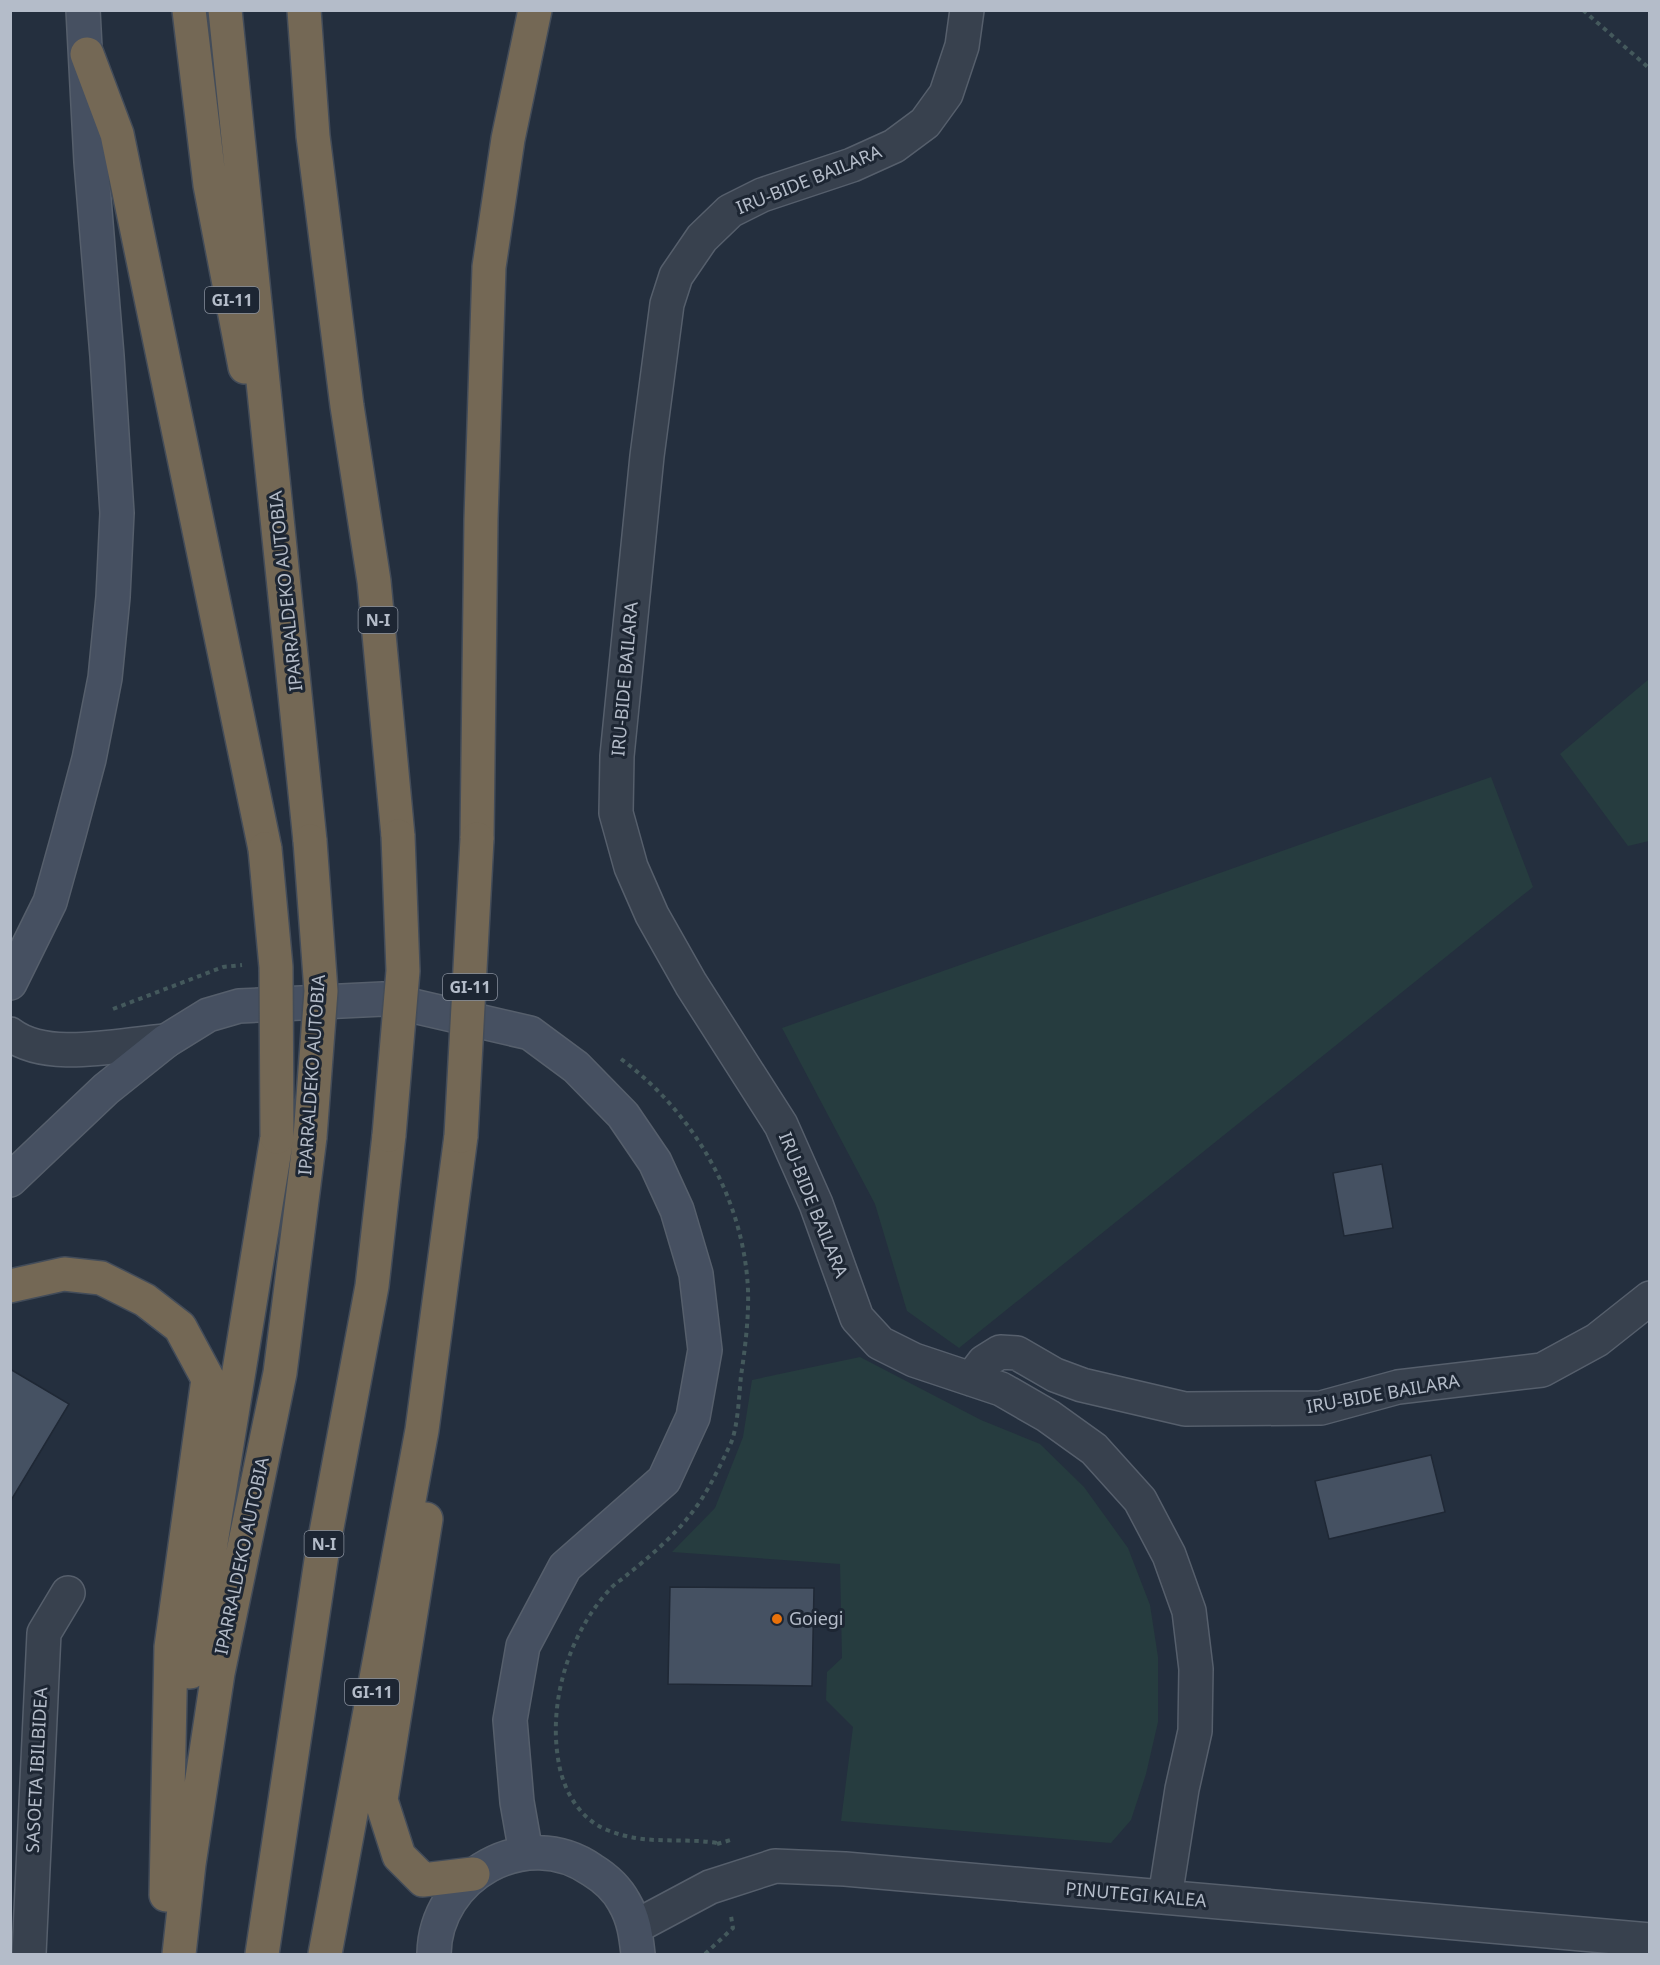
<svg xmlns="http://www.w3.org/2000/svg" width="1660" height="1965" font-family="'Noto Sans',sans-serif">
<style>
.green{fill:#263c3f}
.building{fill:#455162;stroke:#1f2835;stroke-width:1.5}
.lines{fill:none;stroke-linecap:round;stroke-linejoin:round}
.minor-casing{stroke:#565f6c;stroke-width:36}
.tertiary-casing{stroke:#565f6c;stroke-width:36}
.secondary-casing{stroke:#565f6c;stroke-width:36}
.motorway-casing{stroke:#434c59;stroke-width:36}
.path{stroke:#44595c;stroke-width:4;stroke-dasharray:4.5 4.5;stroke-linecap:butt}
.minor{stroke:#38414e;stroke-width:33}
.tertiary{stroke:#38414e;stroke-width:33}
.secondary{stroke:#465061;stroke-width:33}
.motorway{stroke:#746855;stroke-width:33}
.motorway-bridge-casing{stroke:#434c59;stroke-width:36;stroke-linecap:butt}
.motorway-bridge{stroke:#746855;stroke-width:33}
.food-dot{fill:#e8710a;stroke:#1d2633;stroke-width:2}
.labels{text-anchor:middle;stroke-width:6;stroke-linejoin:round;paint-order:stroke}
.shield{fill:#1d2633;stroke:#878f9c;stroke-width:1.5}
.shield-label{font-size:16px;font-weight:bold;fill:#b4bcc9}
.street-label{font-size:18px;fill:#b4bcc9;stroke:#1d2633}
.poi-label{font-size:18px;fill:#b4bcc9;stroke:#1d2633;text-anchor:start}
</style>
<rect width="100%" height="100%" fill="#242f3e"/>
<!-- green -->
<path class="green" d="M1649,679V841L1628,846L1560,754Z
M1491,777L1533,887L959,1348L907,1311L875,1204L782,1028Z
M860,1357L981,1420L1040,1444L1084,1487L1128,1548L1150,1605L1158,1657V1722L1146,1774L1131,1820L1111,1843L841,1821L853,1727L826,1700L827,1672L842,1658L840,1564L672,1552L715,1508L743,1437L752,1380Z"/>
<!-- building -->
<path class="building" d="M1382,1164L1393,1228L1344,1236L1333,1173Z
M10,1369L69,1404L10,1502Z
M1431,1455L1445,1512L1329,1539L1315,1481Z
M670,1587L814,1588L812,1686L668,1684Z"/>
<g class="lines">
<!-- minor casing -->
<g class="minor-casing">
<path id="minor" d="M967,10L962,46L946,94L925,123L894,146L852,165L762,195L730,211L702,238L676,276L667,304L647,456L617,756L616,813L631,867L652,915L691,984L781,1125L816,1204L857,1318L880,1343L914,1360L1001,1389L1048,1416L1094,1449L1140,1500L1169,1555L1189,1611L1196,1669L1195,1731L1182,1789L1165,1897
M971,1379L984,1362L1000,1352L1017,1353L1055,1375L1082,1385L1185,1409L1321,1408L1398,1387L1542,1370L1597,1340L1650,1298
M635,1927L710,1887L775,1866L845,1869L1650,1940
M29,1954L44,1633L68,1593"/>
</g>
<!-- tertiary casing -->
<g class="tertiary-casing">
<path id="tertiary" d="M10,1034C48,1063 121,1044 166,1041"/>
</g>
<!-- secondary casing -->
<g class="secondary-casing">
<path id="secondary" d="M10,983L50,902L69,834L89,759L105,678L113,597L117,513L107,356L91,162L83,10
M10,1180L106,1089L166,1041L208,1015L239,1006L383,999L530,1033L576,1067L623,1115L655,1162L677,1210L696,1274L705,1350L693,1417L664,1480L565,1567L523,1646L510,1720L517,1802L526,1853
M434,1954C435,1876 526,1824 592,1870C605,1878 617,1889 624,1902C634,1919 636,1936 638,1954"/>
</g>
<!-- motorway casing -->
<g class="motorway-casing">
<path id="motorway" d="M189,10L210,185L245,367
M225,10L310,841
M304,10L313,136L347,406L374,581L398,836
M87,54L117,134L265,849
M477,839L481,519L489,267L508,139L535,10
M10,1286L64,1274L101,1278L145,1300L180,1327L208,1379L171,1647L166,1895
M426,1519L381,1800L399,1856L423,1880L473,1874
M190,1672L277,1137
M179,1954L189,1864L218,1673L280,1373L310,1137
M262,1954L322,1554L372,1286L389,1135
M325,1954L422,1430L461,1136"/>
</g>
<!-- path -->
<path class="path" d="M1583,10L1650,69
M113,1009L223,967L242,965
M621,1059C694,1113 744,1199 748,1290C749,1317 745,1349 741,1376C739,1395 738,1429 730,1445C719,1468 706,1496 690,1515C675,1535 647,1559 628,1574C623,1579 617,1582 612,1587C568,1633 546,1706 560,1769C566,1795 582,1820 607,1830C647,1846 678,1837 717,1843
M717,1844L734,1839
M705,1954L733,1928L731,1916"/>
<!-- minor -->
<use href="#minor" class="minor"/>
<!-- tertiary -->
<use href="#tertiary" class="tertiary"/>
<!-- secondary -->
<use href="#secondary" class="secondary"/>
<!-- motorway -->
<use href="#motorway" class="motorway"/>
<!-- motorway-bridge casing -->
<g class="motorway-bridge-casing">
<path id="motorway-bridge" d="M265,849L276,967L277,1137
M389,1135L403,971L398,836
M461,1136L477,839
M310,1137L321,991L310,841"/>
</g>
<!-- motorway-bridge -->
<use href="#motorway-bridge" class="motorway-bridge"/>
</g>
<!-- markers -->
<circle class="food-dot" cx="777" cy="1619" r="6"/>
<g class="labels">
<!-- shield labels -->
<g class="shield">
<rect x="205" y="287" width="54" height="26" rx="4.5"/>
<rect x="358.5" y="607" width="39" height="26" rx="4.5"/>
<rect x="443" y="974" width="54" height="26" rx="4.5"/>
<rect x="304.5" y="1531" width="39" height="26" rx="4.5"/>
<rect x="345" y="1679" width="54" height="26" rx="4.5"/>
</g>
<g class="shield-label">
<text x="232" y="306">GI-11</text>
<text x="378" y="626">N-I</text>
<text x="470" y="993">GI-11</text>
<text x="324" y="1550">N-I</text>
<text x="372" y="1698">GI-11</text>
</g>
<!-- street labels -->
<g class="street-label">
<text transform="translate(809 180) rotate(-22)" y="6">IRU-BIDE BAILARA</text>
<text transform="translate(286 591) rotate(-96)" y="6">IPARRALDEKO AUTOBIA</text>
<text transform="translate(625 679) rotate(-85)" y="6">IRU-BIDE BAILARA</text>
<text transform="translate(312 1075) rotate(-86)" y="6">IPARRALDEKO AUTOBIA</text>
<text transform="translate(813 1205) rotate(68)" y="6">IRU-BIDE BAILARA</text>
<text transform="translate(1383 1394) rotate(-10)" y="6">IRU-BIDE BAILARA</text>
<text transform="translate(242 1556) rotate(-78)" y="6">IPARRALDEKO AUTOBIA</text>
<text transform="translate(37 1770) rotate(-87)" y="6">SASOETA IBILBIDEA</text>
<text transform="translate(1136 1895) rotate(5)" y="6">PINUTEGI KALEA</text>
</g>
<!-- poi labels -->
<g class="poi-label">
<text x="789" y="1625">Goiegi</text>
</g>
</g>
<!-- border -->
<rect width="1660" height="1965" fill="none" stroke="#b4bcc9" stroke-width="24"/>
</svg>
